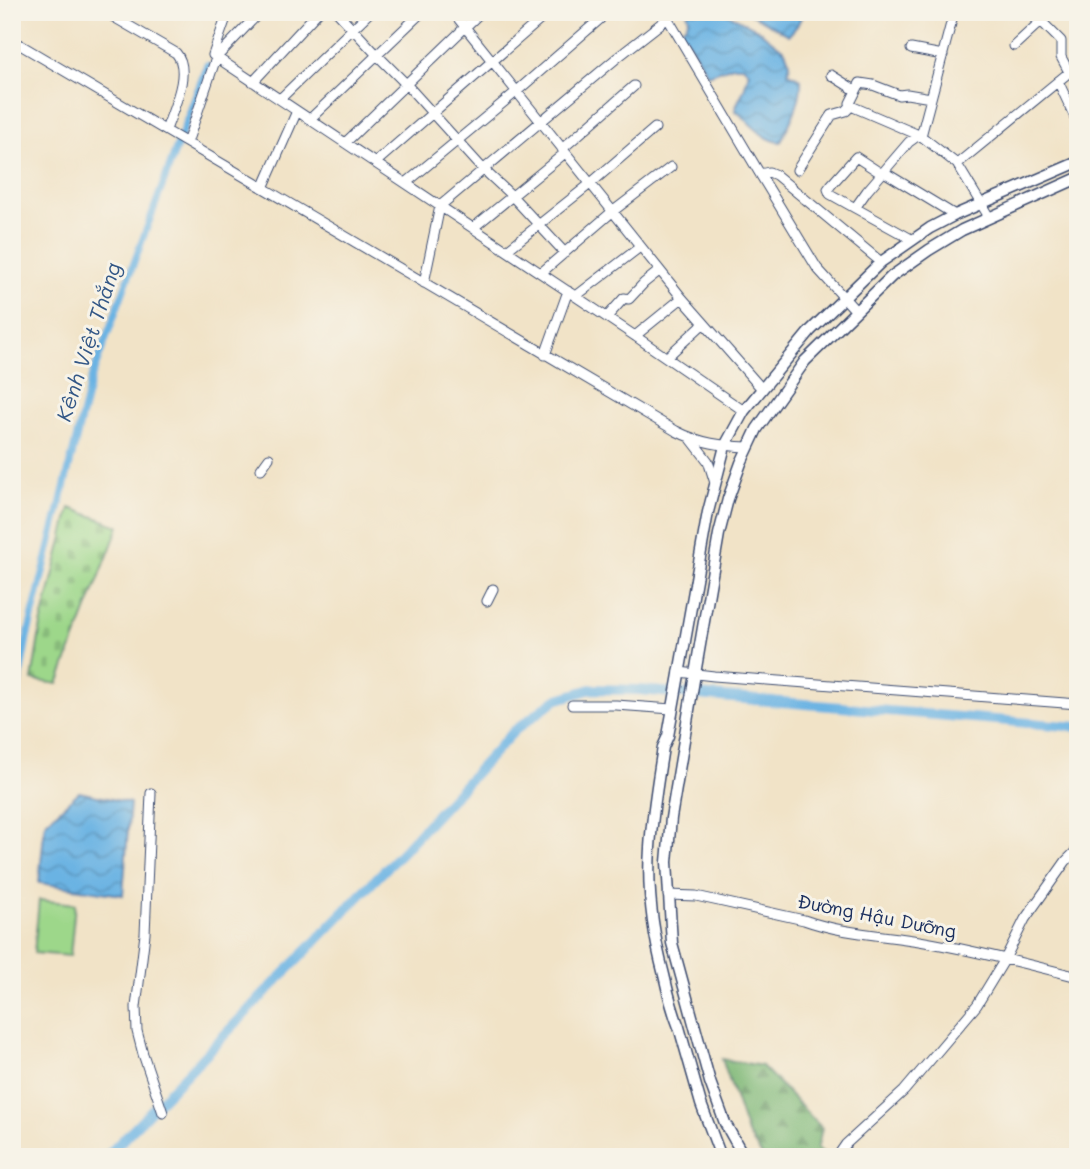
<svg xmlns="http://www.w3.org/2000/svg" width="1090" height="1169" font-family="Mali,sans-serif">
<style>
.grass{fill:#9dd78a;stroke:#5c8374;stroke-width:2}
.forest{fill:url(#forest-firs);stroke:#4c746a;stroke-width:2}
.cemetery{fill:url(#cemetery-stones);stroke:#5c8374;stroke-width:2}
.water{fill:url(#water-waves);stroke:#4371a0;stroke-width:2}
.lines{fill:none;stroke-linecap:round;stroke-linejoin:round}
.canal{stroke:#6bb3e3;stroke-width:7}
.river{stroke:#6bb3e3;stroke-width:10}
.minor-casing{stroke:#3b4a6e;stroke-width:11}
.major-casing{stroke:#3b4a6e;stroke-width:13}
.minor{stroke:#fff;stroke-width:9}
.major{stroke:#fff;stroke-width:10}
.labels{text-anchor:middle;stroke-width:6;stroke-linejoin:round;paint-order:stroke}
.street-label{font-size:19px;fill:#1b2f5e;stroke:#f7f3e8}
.water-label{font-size:21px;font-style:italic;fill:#335786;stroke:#f7f3e8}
</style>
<defs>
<pattern id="forest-firs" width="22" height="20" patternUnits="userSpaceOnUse" patternTransform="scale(1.75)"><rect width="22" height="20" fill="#7eb876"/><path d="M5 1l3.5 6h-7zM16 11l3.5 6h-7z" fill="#669664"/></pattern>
<pattern id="cemetery-stones" width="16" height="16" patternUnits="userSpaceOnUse" patternTransform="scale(1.75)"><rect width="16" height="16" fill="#9dd78a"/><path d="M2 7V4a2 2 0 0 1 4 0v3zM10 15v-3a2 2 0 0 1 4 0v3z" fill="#87b97a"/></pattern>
<pattern id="water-waves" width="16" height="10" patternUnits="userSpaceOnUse" patternTransform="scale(1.75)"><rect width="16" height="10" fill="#6bb3e3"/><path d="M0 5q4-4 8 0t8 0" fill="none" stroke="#5792bb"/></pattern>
</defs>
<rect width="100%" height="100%" fill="#f7f3e8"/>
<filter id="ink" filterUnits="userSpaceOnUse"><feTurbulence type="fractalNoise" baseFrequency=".0143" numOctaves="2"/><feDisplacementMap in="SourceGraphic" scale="14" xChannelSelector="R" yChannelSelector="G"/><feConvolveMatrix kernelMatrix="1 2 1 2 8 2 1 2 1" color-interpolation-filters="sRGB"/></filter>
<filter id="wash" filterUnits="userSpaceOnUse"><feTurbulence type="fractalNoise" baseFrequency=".00686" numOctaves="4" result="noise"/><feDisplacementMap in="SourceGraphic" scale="28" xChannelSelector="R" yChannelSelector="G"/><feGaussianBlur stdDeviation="1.57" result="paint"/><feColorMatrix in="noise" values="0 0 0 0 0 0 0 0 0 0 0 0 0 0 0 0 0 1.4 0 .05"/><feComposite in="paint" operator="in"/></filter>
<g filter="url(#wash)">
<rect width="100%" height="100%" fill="#f1e3c7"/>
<!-- grass -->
<path class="grass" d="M39,900L75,904L70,956L34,953Z"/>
<!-- forest -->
<path class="forest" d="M722,1059L762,1066L822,1128L817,1149L830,1157H763L747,1133Z"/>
<!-- cemetery -->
<path class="cemetery" d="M70,508L119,526L58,684L32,680L41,625Z"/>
<!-- water -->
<path class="water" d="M687,12H724L757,29L785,51L790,63L788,73L801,79C802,103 790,121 781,142C763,141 750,122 736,111V106L744,90L749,72L743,66H733L708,75L681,30L686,25L689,18Z
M747,12H798L802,15L797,26L789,35Z
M79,792L130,803L123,895L39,883L45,823Z"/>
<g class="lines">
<!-- canal -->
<path class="canal" d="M12,720L27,638L91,379L207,65"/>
<!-- river -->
<path class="river" d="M106,1157L404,850L514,731L555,700L591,689L639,690L1078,727"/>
</g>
</g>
<g filter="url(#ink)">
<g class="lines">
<!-- minor casing -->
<g class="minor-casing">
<path id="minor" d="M105,12L176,53C192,71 173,109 166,130
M228,12L213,55L635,336L744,411
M337,12L377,55L406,84L483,169L512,196L565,253
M453,12L682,298L762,389
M664,12L760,174L817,268L856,311
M1046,12L1041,21L1061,41V57L1069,72
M12,40L676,431C699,443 723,446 748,447
M1014,46L1041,21
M911,49L943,55
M831,75L855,90
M1058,81L1078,124
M253,82L318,12
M931,98L907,94L899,95L873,85L860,83L850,103L851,106L921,136L957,164L989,217
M280,99L370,12
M310,119L422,12
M187,143L216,58L260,12
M345,143L481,12
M562,149L634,86
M375,163L549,12
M957,164L1078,65
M797,170L832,115L846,111L851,106
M884,172L955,215
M760,174L769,172L776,175L881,262
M406,183L516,92L600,19
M263,188L297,111
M855,208L830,194L828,189L831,185L856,157L882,174
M473,228L565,153
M913,240L855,208L867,191L909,142L916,137L921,136L954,12
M507,250L590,184L655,128
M541,273L612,212L671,167
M424,283L440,206L618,57L668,18
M576,296L640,247
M607,317L624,298L629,299L644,283L659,271
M635,336L682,298
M545,355L568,291
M667,357L704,323
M691,439L708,461L715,483
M261,469L269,458
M487,601L493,589
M679,672L714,676L1078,704
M572,705H616L672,709
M151,793L145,934L136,1007L137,1031L143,1054L163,1113
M668,895L696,896L804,920C843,934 885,935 925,942C977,951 1027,964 1078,977
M837,1157L846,1144L904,1091L977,1005L1005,959L1025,919L1066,861L1078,849"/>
</g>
<!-- major casing -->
<g class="major-casing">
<path id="major" d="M721,1157L701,1104L679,1027C672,1010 668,993 664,975C653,934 647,891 650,848C652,814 658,780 663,747L668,736L708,512L725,446L744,411L810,331L881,262L930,228L955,215L1078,162
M744,1157L725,1123L710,1082L672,943L667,862L671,818L695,674L719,534L728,499L741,463L757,429L805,361L892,276L929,250L962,230L1078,178"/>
</g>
<!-- minor -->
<use href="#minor" class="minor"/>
<!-- major -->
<use href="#major" class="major"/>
</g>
</g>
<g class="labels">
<!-- street labels -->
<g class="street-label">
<text transform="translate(877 916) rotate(11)" y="7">Đường Hậu Dưỡng</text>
</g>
<!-- water labels -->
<g class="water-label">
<text transform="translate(89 342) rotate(-72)" y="7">Kênh Việt Thắng</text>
</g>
</g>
<!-- margin -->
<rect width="1090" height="1169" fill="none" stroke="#f7f3e8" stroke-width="42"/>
</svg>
